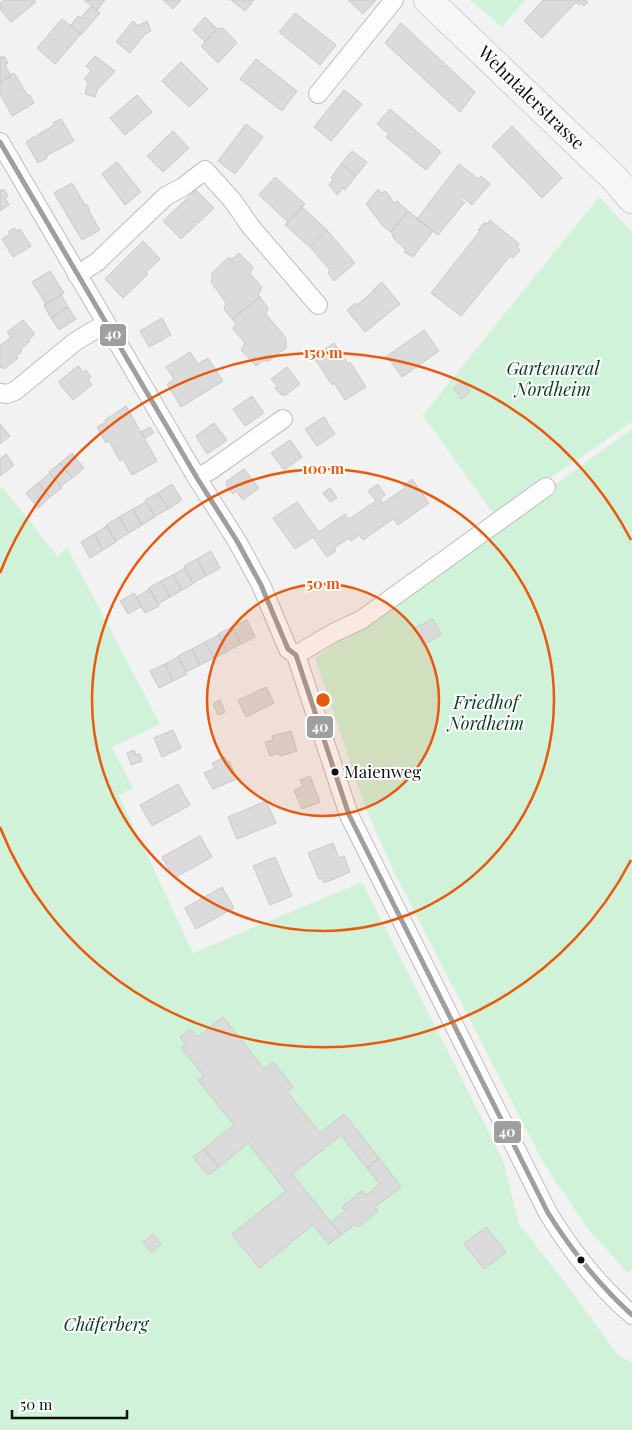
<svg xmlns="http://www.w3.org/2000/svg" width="632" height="1430" font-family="'Playfair Display',serif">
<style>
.green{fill:#cff2d9}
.building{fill:#dbdbdb;stroke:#c9c9c9}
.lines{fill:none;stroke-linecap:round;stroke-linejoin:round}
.minor-casing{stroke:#bebebf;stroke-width:20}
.primary-casing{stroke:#cfcfd0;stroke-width:30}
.minor{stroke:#fdfdfd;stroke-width:18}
.primary{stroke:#f8f5f5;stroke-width:28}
.bus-1-casing{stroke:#fff;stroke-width:9}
.bus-1{stroke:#9f9f9f;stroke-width:5}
.ring{fill:none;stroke:#e8590c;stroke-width:2.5}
.bus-dot{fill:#0e0f0f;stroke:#fff;stroke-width:2}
.labels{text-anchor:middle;stroke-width:4;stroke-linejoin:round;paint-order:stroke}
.bus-label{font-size:17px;fill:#0e0f0f;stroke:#fff;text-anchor:start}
.street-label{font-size:18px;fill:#0e0f0f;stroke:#fff}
.park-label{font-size:18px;font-style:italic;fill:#083d1f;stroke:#fff}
.centre{fill:#e8590c;stroke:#fff;stroke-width:2.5}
.ring-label{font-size:15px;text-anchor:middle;font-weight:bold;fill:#e8590c;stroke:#fff;stroke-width:4;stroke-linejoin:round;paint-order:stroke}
.line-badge{stroke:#fff;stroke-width:2}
.badge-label{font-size:14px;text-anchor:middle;font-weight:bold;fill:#fff}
</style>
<rect width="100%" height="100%" fill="#f2f2f3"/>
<!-- green -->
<path class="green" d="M470,0H525L502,27Z
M599,197L632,232V422L495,516L423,415Z
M632,429V1270L628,1273L587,1228L544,1164L393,870L364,804L315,658Z
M3,488L58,557L67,547L160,724L112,747L133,788L119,795L193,953L362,882L503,1160L519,1224L564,1281L617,1354L632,1363V1430H0V489Z"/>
<!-- building -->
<path class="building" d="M4,0H34L36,2L11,22L0,9V3Z
M84,0H105L97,10Z
M163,0H181L173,9Z
M231,0H254L245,11Z
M348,0H376L363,14Z
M543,0H585L588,2L584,6L581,3L579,5L576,2L542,38L524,21Z
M91,6L100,13L81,35L71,25L78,16L81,18Z
M295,13L336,45L320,65L279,32Z
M205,17L217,29L205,42L193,30Z
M62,19L81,34L55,64L37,48Z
M133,21L138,26L147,21L151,31L145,34L130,53L116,42Z
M401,23L475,92L460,112L385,43Z
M223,28L237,43L218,63L201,46L217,29Z
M0,56L1,58L4,56L8,63L5,65L11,76L0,82Z
M95,56L115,71L97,90L95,97L85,94L88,83L84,79L91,71L86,66Z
M256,59L297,91L282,111L240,79Z
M181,62L208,89L189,107L162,81Z
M14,73L28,96L30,95L34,103L12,116L0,94V82Z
M344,90L362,104L331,141L314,127Z
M137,95L152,112L125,135L110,118Z
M390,109L441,152L426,170L386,137L389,134L377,124Z
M61,119L74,141L46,156L47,158L38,163L26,142L54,125L53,123Z
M246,124L263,137L235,174L218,161Z
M512,126L562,178L542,198L492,146Z
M173,131L189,148L163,172L147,156Z
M352,151L367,162L356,176L341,164Z
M117,162L141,192L125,205L102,174Z
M341,164L356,176L345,190L343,188L337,195L329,185L333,180L331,178Z
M459,164L478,179L481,176L490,184L472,205L463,197L461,201L465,202L438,235L417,219Z
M275,177L305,204L288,222L259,195Z
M72,183L85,205H87L90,210L89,211L100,230L82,240L54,193Z
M0,189L1,191L4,189L8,196L5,198L9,205L0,211Z
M378,189L382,193L385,191L391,197L390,198L395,204L397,201L408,211L391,232L383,226L366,204Z
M196,190L214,208L181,239L163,221Z
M302,207L327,230L310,247L285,225Z
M408,211L433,231L413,257L404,252L406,250L395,240L391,232Z
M490,220L519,244L517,247L520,250L513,258L510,256L461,316L431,293L480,231L478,230L485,222L488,224Z
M14,228L16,231L20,229L31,246L13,257L2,239L10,234L8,232Z
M327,230L355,263L334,281L328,273L330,270L310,247Z
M143,241L160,259L146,272L148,274L123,298L105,279Z
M239,253L253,267L250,274L262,287L258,295L260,297L232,319L224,309L226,303L211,282L213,278L211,274L228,258L232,259Z
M50,271L64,293L46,304L32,282Z
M382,282L400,304L365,332L347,310L356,303L357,305L374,291L373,290Z
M61,295L68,307L51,318L44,305Z
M260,297L268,308L266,314L286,338V348L269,361H262L256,366L241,350L245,343L233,329L236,324L232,319Z
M68,307L76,319L59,330L51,318Z
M162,318L171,335L149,347L140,331Z
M23,320L35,334L28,340L30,341L21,349L22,351L16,356L18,358L4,369L2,367L0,368V346L11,337L7,332Z
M424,330L439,351L402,377L387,356Z
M334,343L348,364L350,362L366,387L345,400L334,383L332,385L313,356Z
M190,352L198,364L208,358L223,381L181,407L167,384L174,379L166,367Z
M78,366L83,372L86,370L91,377L88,379L92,385L73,400L58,382Z
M287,367L300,384L284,396L283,394L281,395L275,388L278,387L271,379Z
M463,382L470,392L461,399L454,388Z
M252,396L264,413L245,426L233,409Z
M126,406L157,461L132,475L123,459L120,461L109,441L106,443L97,427L106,422L105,420Z
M324,417L335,434L317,446L305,429Z
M214,423L227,440L207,454L196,436Z
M0,424L10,436L0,444Z
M150,427L154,433L145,438L141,432Z
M290,440L302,457L284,470L271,453Z
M72,453L84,468L72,478L60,463Z
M6,454L14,465L0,476V459Z
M60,463L72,478L61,486L49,472Z
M244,469L259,488L243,500L236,491L233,494L226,485L227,481Z
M50,473L62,488L50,497L38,483Z
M412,479L429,503L398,525L393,519L363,540L359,535L351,541L349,538L334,548L336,551L327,557L313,537L295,549L273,518L297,502L319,532L345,514L349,519L376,501L368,491L378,484L385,495L380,499L383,503L405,488L403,486Z
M38,483L50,497L38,508L26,493Z
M172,484L182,500L168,509L158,493Z
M330,488L337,498L330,502L323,493Z
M158,493L168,509L155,516L145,500Z
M146,502L155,517L142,525L133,509Z
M133,509L142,525L129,533L119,517Z
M119,517L129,533L116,541L106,525Z
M107,526L116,542L103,550L94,534Z
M94,534L103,550L90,558L81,542Z
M211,551L220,568L206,576L197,559Z
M197,559L206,576L193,583L184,566Z
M185,568L193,584L182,590L173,575Z
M173,575L182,590L170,597L161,581Z
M161,581L170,597L158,604L149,588Z
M150,589L159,606L145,613L136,597Z
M134,593L142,606L128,614L120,601Z
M433,619L441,635L423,645L415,628Z
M247,620L255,637L241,644L232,627Z
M232,627L241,644L227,651L218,634Z
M219,635L227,652L214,658L205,642Z
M205,642L214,658L200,665L192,649Z
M192,649L200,665L186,672L178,656Z
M178,657L187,674L173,681L165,664Z
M165,664L173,681L159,688L150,671Z
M266,687L274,703L246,717L238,700Z
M220,700L225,712L218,715L213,704Z
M173,730L181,748L162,757L154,738Z
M291,731L297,751L280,756L279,753L270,756L265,742L273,740L272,736Z
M134,750L136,755L140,754L142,761L131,765L127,753Z
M225,757L227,762L229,761L237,779L213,789L204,773L215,768L212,763Z
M310,776L320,802L302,809L294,790L303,786L300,780Z
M178,784L190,805L152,826L140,805Z
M266,801L276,823L237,839L228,817Z
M200,836L212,857L174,878L162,857Z
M333,843L339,858L344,856L350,872L324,883L322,878L319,879L308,853Z
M275,857L292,896L270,905L253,866Z
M222,887L234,908L196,929L185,908Z
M223,1017L264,1069L273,1062L293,1087L287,1092L320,1133L344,1114L379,1158L367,1168L341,1135L292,1174L341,1235L329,1244L313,1225L259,1268L232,1234L286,1191L248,1143L219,1167L204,1149L234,1125L198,1080L204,1076L181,1048L185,1044L180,1037L190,1029L198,1037Z
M204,1149L219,1167L208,1175L193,1157Z
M379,1158L401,1187L375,1207L378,1211L358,1227L355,1224L341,1235L331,1223L345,1211L342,1207L362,1191L366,1195L380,1184L367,1168Z
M486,1227L506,1252L484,1269L464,1244Z
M153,1234L161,1244L151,1252L143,1242Z"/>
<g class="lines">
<!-- minor casing -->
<g class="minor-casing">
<path id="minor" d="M318,94L394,0
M0,142L197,478L237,541L261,585L288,649L296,655L349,815L548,1213C571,1251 598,1285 632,1315
M77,275L97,262L166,196L183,187L205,170L232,200L251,227L318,305
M0,393L7,394L15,391L76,341L106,323
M197,478L211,470L283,419
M296,655L333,633L361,620L546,487"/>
</g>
<!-- primary casing -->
<g class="primary-casing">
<path id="primary" d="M428,0L614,178L632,199"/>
</g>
<!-- minor -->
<use href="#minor" class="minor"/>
<!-- primary -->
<use href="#primary" class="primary"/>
<!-- bus-1 casing -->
<g class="bus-1-casing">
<path id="bus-1" d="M0,142L197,478L237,541L261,585L288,649L296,655L349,815L548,1213C572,1251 599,1285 632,1315"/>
</g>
<!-- bus-1 -->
<use href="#bus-1" class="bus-1"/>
</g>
<!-- distance rings -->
<circle cx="323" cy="700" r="116" fill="#e8590c" fill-opacity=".12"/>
<g class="ring">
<circle cx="323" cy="700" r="116"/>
<circle cx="323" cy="700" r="231"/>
<path d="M631 860A347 347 0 0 1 0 827M0 573A347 347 0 0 1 631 540"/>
</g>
<!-- markers -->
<g class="bus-dot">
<circle cx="335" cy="772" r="4.5"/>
<circle cx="581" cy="1260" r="4.5"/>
</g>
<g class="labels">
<!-- bus labels -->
<g class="bus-label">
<text x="344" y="778">Maienweg</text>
</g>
<!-- street labels -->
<g class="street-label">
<text transform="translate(531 98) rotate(44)" y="6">Wehntalerstrasse</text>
</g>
<!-- park labels -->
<g class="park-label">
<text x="553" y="375">Gartenareal<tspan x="553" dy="21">Nordheim</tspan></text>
<text x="486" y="709">Friedhof<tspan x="486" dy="21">Nordheim</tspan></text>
<text x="106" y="1331">Chäferberg</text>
</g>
</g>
<circle cx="323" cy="700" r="8" class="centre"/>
<g class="ring-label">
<text x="323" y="358">150 m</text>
<text x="323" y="474">100 m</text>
<text x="323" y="589">50 m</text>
</g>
<g class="line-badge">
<rect x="99" y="323" width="28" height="24" rx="5" fill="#9f9f9f"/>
<rect x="306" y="715" width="28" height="24" rx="5" fill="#9f9f9f"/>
<rect x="493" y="1120" width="29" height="24" rx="5" fill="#9f9f9f"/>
</g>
<g class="badge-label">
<text x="113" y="339">40</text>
<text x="320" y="732">40</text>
<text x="507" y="1137">40</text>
</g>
<!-- scale -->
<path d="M12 1410v8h115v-8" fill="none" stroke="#0e0f0f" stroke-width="2.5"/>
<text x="20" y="1410" font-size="15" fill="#0e0f0f" stroke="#ffffff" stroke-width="4" paint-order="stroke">50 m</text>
</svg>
